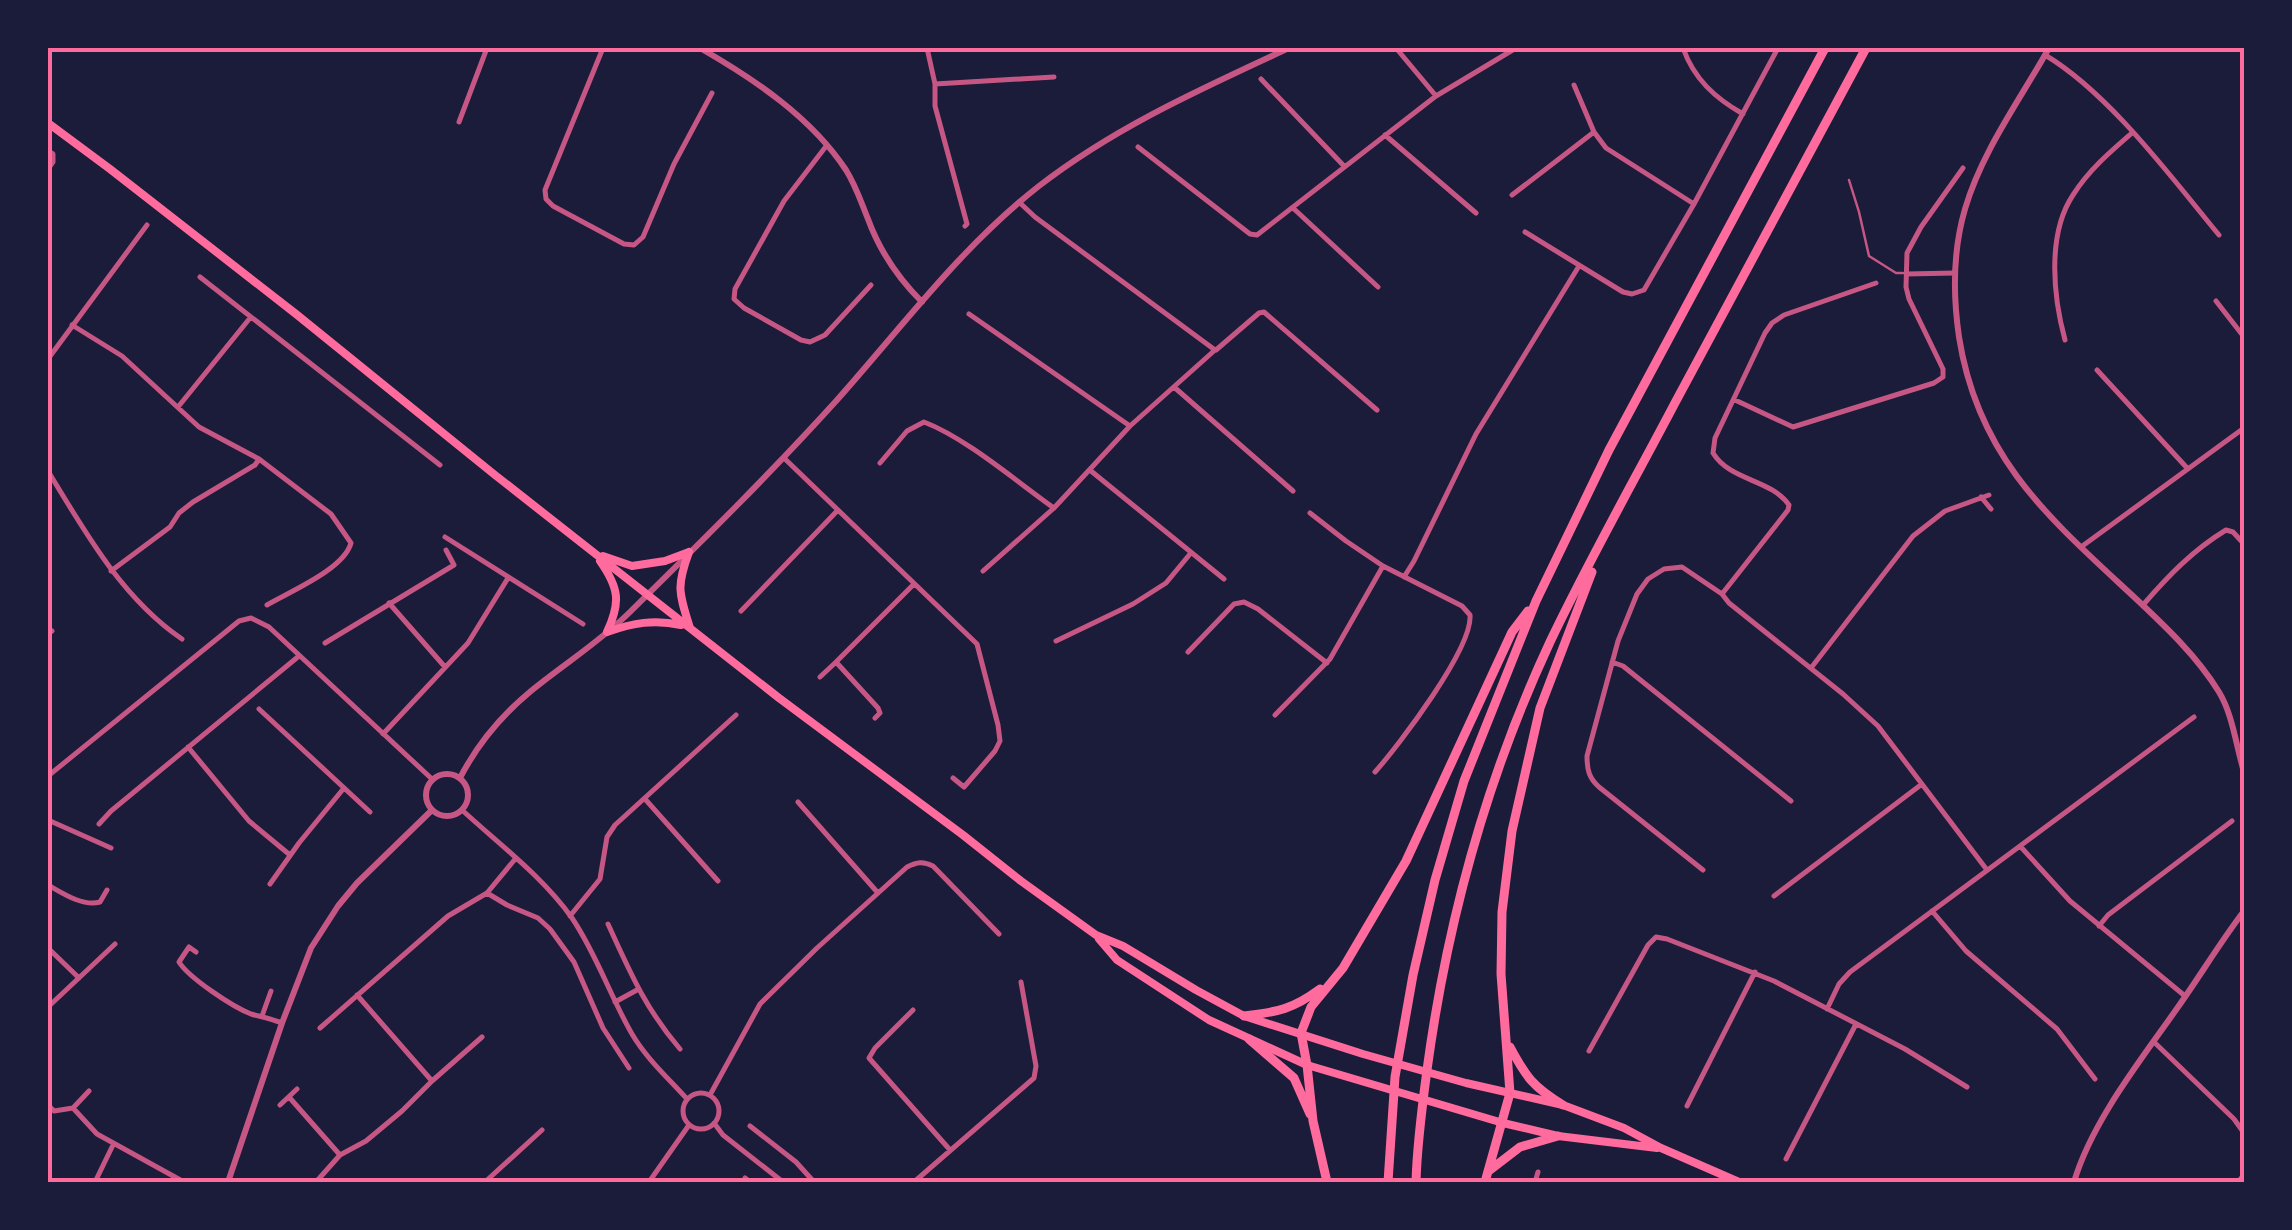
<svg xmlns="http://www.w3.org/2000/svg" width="2292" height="1230" font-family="'Alegreya Sans',sans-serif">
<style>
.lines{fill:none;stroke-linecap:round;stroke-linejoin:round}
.service{stroke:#c65784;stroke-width:2.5}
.minor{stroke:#c65784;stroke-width:5}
.tertiary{stroke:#c65784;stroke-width:6}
.secondary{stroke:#ff6b9d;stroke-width:8}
.motorway{stroke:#ff6b9d;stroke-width:9}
.neatline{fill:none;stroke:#ff6b9d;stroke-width:4}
</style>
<rect width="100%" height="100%" fill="#1b1b3a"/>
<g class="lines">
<!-- service -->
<path class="service" d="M1849,180L1859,212L1869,256L1896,273H1903"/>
<!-- minor -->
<path class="minor" d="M603,48L545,190L546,199L553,206L624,244L634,245L643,237L674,164L712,93
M927,48L935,84V106L967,224L965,226
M1396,48L1436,96
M1683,48C1694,79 1715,98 1743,114
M2045,55C2109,93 2171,177 2219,235
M1261,79L1344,166
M935,84L1054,77
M1574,85L1594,132L1606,148L1694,204
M459,122L487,48
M1385,135L1476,213
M827,145L784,201L735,289L734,299L744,308L801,340L810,342L825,335L871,285
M1138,147L1250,234L1257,235L1436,96L1516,48
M48,151L53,154V162L48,169
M1512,195L1594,132
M1293,208L1378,287
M1525,232L1623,292L1632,294L1644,290L1694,204L1778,48
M1906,274L1955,273
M200,277L440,465
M2216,301L2244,337
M969,314L1130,426
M72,325L122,356L199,427L259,459L331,514L351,543C344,569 291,591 267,605
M2065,340C2053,296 2047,234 2073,195C2089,170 2110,152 2132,133
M1216,350L1259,313L1264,312L1377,410
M48,359L147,225
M2097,370L2188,469
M1174,387L1293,491
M1735,400L1793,427L1934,383L1943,377V369L1909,299L1906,287L1907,253L1921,227L1963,168
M178,407L250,318
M784,458L977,644L998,725L1000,741L995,751L964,787L953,778
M880,463L907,431L924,422C966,438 1017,482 1054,508
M48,471C85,532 122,598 182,639
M1091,471L1224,579
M1981,497L1991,509
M1310,513L1346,541L1383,566L1462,606L1470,615C1473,648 1399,745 1375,772
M445,537L583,624
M2081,547L2244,428
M111,571L170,527L179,513L193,502L255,465L259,459
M983,571L1054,508L1130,426L1215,350L1035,217L1019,202
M1404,577L1414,561L1476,434L1579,266
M1722,594L1788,510L1789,505C1771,479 1730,481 1713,453L1715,438L1765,333L1772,323L1784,315L1876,283
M389,603L445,667
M2143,605C2168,576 2193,550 2226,530L2233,532L2244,544
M741,611L838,510
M48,634L52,631
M1056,641L1133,604L1166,583L1190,554
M325,643L454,565L446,550
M1188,652L1234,604L1244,602L1258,609L1327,663
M1612,662L1623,666L1791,801
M1811,668L1913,536L1945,511L1989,495
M820,677L836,662
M259,709L370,812
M1275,715L1330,659L1383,566
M875,718L880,713L878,708L836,662L914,584
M383,734L468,643L508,578
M188,747L249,821L290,855
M48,776L239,621L251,618L269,627L433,780
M645,799L718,881
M798,802L878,893
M462,810C500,845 542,876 572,918C597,955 610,996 632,1034C646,1058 668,1078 687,1099
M48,820L111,848
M99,824L111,811L299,656
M2020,846L2070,901L2185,996
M1703,870L1599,787C1589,778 1587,770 1587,756L1618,641L1637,594L1648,579L1664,569L1682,567L1722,594L1729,603L1843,694L1878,726L1987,870
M270,884L299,843L344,788
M48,885C62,893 83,907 100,902L107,890
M487,893L507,905L538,918L550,929L574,962L603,1028L629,1068
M1774,896L1922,784
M1932,911L1966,951L2057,1029L2095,1079
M570,916L600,879L607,837L615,825L736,715
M608,924C630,972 645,1008 680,1049
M2099,926L2108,915L2232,821
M48,948L79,978
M196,952L189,947L179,962C189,978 233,1007 251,1014C262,1017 272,1019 282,1023
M357,995L432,1081
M615,1002L637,990
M48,1007L115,944
M1827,1009L1839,984L1850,972L2194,717
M913,1010L875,1048L869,1058L950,1150
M262,1016L271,991
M320,1028L448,916L487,893L516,858
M2154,1042L2234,1119L2244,1133
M1589,1051L1648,945L1656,937L1667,939L1774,981L1905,1049L1967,1087
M48,1089L49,1087
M683 1111a18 18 0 1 1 36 0a18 18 0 1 1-36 0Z
M710,1095L760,1004L817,948L907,867C917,862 923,861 933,866L999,934
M289,1097L340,1155
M48,1105L54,1111L73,1108L89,1091
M280,1105L297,1089
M1687,1106L1755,972
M73,1108L97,1134L184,1182
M714,1123L723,1135L783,1182
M750,1126L796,1162L814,1182
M1786,1159L1856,1024
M745,1178L750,1182
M1064,1181V1182
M95,1182L113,1145
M316,1182L340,1155L366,1141L402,1111L432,1081L482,1037
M485,1182L542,1130
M649,1182L689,1125
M914,1182L1034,1078L1036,1066L1021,982
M1535,1182L1538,1172
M2238,1182L2244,1175"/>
<!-- tertiary -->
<path class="tertiary" d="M700,48C754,79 811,117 846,170C856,186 861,202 868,219C880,252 897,277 922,302
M2049,48C2020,100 1982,151 1965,209C1953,250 1953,296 1959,337C1978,458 2049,518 2133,596C2164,625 2197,656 2219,692C2233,715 2236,746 2244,772
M426 795a21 21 0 1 1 42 0a21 21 0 1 1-42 0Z
M460,778C477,745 502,715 531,691C564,664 601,641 631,611C701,542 771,473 837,400C902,327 961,247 1039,186C1115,127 1203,88 1289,48
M228,1182L282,1023L311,948L338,906L357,883L432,810
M2074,1182C2092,1121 2141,1060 2178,1007C2200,976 2221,941 2244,911"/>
<!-- secondary -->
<path class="secondary" d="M48,123L110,169L296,314L495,475L779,698L963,835L1021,881L1096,935L1123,946L1196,990L1244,1016L1363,1054L1466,1083L1563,1105L1624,1128L1661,1148L1739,1182
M689,552C676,587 679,593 690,628
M603,556L632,566L665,561L689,552
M600,561C619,588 621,602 607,632
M607,632C633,623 654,619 681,625
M1099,939L1117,960L1209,1020L1307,1065L1503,1123L1558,1136L1657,1148"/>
<!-- motorway -->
<path class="motorway" d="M1244,1016C1278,1012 1293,1009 1320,989
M1249,1039L1294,1078L1310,1114
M1510,1047C1526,1077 1533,1087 1563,1105
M1490,1170L1520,1147L1558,1136
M1327,1182L1313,1121L1307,1065L1301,1033L1311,1007L1343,968L1406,861L1512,632L1528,611
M1388,1182L1395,1077L1413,975L1435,880L1464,781L1536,601L1609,450L1825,48
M1416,1182C1417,1144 1422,1107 1427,1070C1447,922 1487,777 1550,642C1589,560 1634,481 1676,401C1740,283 1803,165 1866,48
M1485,1182L1510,1093L1501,974L1502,912L1512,831L1540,708L1592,572"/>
</g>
<!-- border -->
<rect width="2292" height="1230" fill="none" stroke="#1b1b3a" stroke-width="100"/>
<rect x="50" y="50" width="2192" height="1130" class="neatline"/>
</svg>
